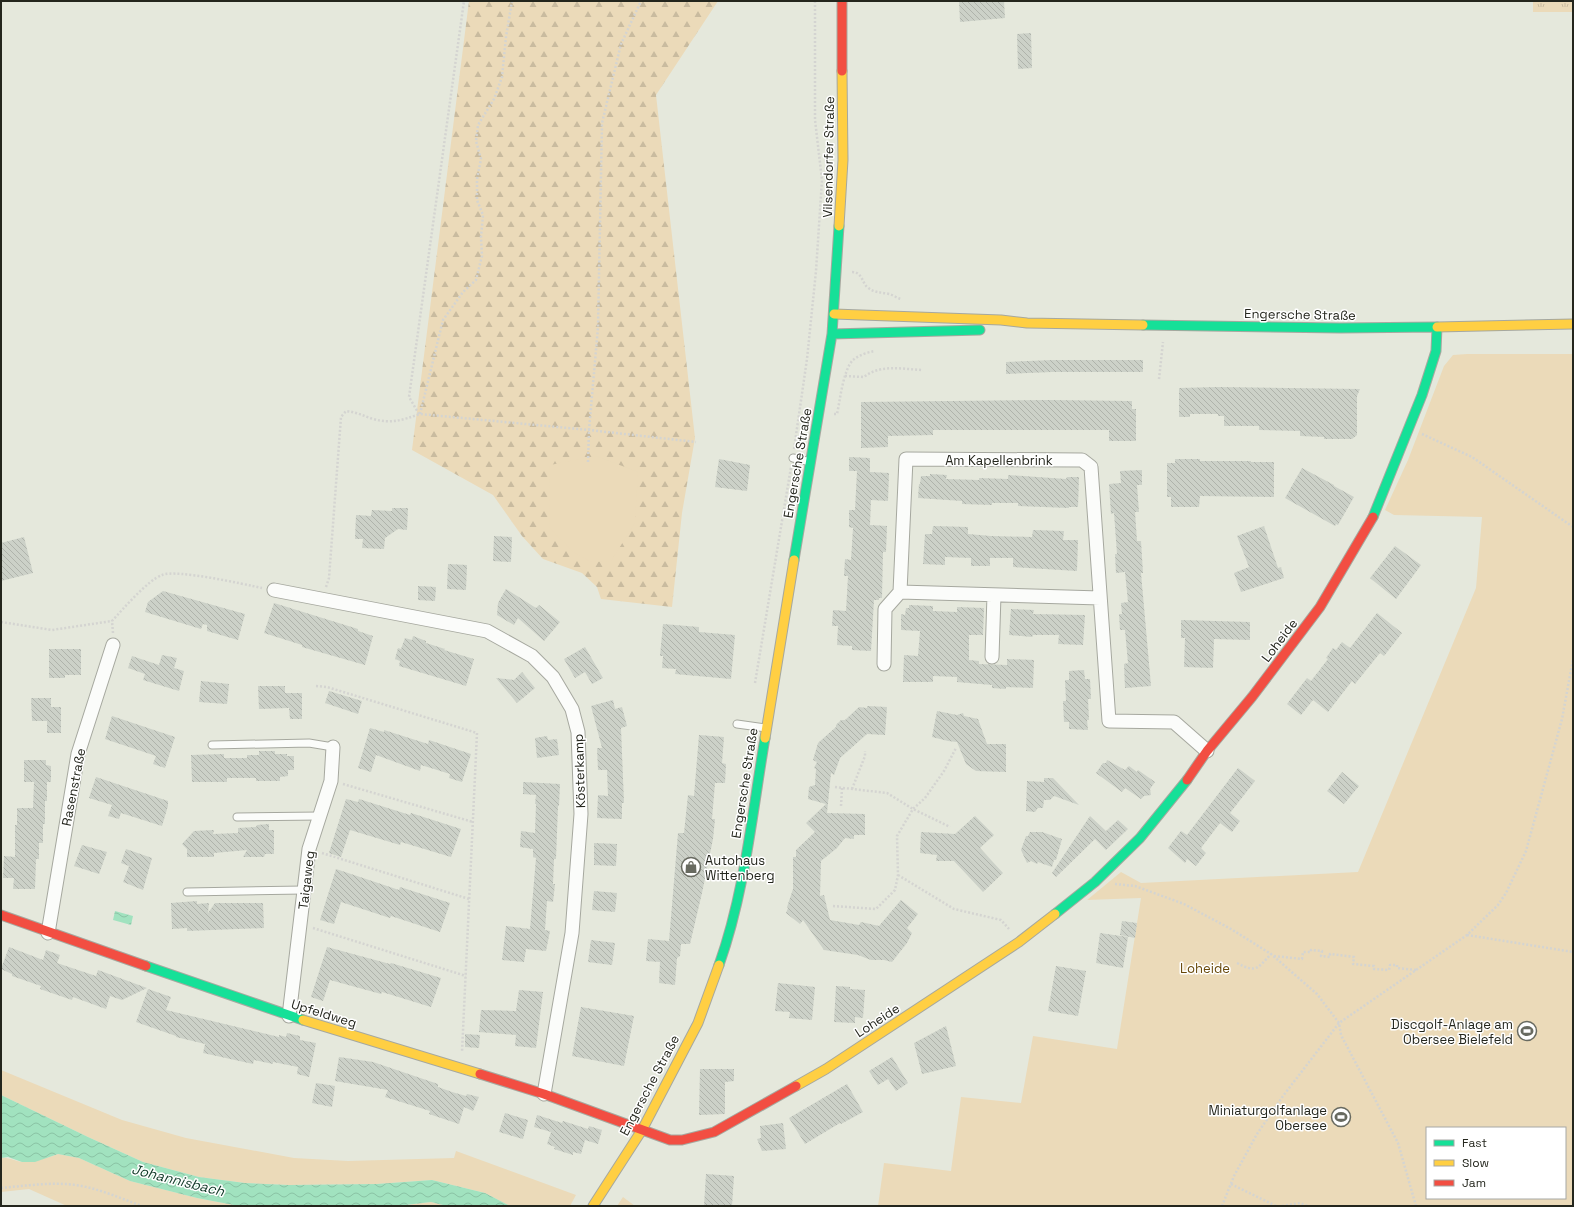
<svg xmlns="http://www.w3.org/2000/svg" width="1574" height="1207" font-family="'Space Grotesk',sans-serif">
<style>
.grass{fill:url(#grass-tufts)}
.forest{fill:url(#forest-firs)}
.park{fill:#ebdab9;fill-rule:evenodd}
.water{fill:url(#water-waves)}
.building{fill:url(#building-back-hatch)}
.lines{fill:none;stroke-linecap:round;stroke-linejoin:round}
.lane-casing{stroke:#a6a89f;stroke-width:9}
.street-casing{stroke:#a6a89f;stroke-width:15}
.fast-casing{stroke:#a6a89f;stroke-width:11}
.slow-casing{stroke:#a6a89f;stroke-width:11}
.jam-casing{stroke:#a6a89f;stroke-width:11}
.path{stroke:#d4d4d1;stroke-width:2.5;stroke-dasharray:2 2;stroke-linecap:butt}
.lane{stroke:#fbfcfa;stroke-width:7}
.street{stroke:#fbfcfa;stroke-width:13}
.fast{stroke:#16e098;stroke-width:9}
.slow{stroke:#ffcf43;stroke-width:9}
.jam{stroke:#f24e42;stroke-width:9}
.labels{text-anchor:middle;stroke-width:3;stroke-linejoin:round;paint-order:stroke}
.street-label{font-size:13px;fill:#24261d;stroke:#fff}
.poi-label{font-size:13px;fill:#24261d;stroke:#fff;text-anchor:end}
.park-label{font-size:13px;fill:#674707;stroke:#fff}
.water-label{font-size:14px;font-style:italic;fill:#103927;stroke:#fff}
</style>
<defs>
<pattern id="grass-tufts" width="24" height="20" patternUnits="userSpaceOnUse"><rect width="24" height="20" fill="#ebdab9"/><path d="M3 7l-1-3M5 7V3M7 7l1-3M15 17l-1-3M17 17v-4M19 17l1-3" fill="none" stroke="#c9bb9f"/></pattern>
<pattern id="forest-firs" width="22" height="20" patternUnits="userSpaceOnUse"><rect width="22" height="20" fill="#ebdab9"/><path d="M5 1l3.5 6h-7zM16 11l3.5 6h-7z" fill="#c9bb9f"/></pattern>
<pattern id="water-waves" width="16" height="10" patternUnits="userSpaceOnUse"><rect width="16" height="10" fill="#a1e2bf"/><path d="M0 5q4-4 8 0t8 0" fill="none" stroke="#8ac2a4"/></pattern>
<pattern id="building-back-hatch" width="6" height="6" patternUnits="userSpaceOnUse"><rect width="6" height="6" fill="#ccd1c8"/><path d="M-1 5l2 2M0 0l6 6M5-1l2 2" fill="none" stroke="#afb3ab"/></pattern>
</defs>
<rect width="100%" height="100%" fill="#e5e8dc"/>
<!-- grass -->
<path class="grass" d="M1533,1H1573V12H1533Z"/>
<!-- forest -->
<path class="forest" d="M469,1H718L656,95L695,438L682,513L672,607L601,599L597,587L582,573L543,559L522,536L493,495L412,450Z"/>
<!-- park -->
<path class="park" d="M1467,354H1573V1206H878L884,1163L951,1171L961,1097L1021,1103L1033,1036L1117,1049L1141,898L1087,900L1121,872L1141,883L1358,872L1476,588L1482,517L1394,515L1385,510L1408,460L1444,366L1453,355ZM1427,1128H1565V1198H1427Z
M596,456L638,472L635,523L611,561L591,562L572,551L549,527L550,465Z
M1,1070L122,1120L186,1138L294,1158L348,1161L454,1158L456,1151L576,1195L570,1206H510L485,1193L432,1180L377,1184L289,1185L245,1183L199,1177L143,1162L88,1137L1,1095Z
M58,1154L79,1158L130,1181L197,1198L239,1206H67L29,1189L1,1192V1158C9,1157 16,1162 23,1162C35,1162 47,1158 58,1154Z
M623,1197L635,1206H617Z
M431,1202L447,1206H397Z"/>
<!-- water -->
<path class="water" d="M115,911L133,916L131,925L113,920Z
M1,1095L88,1137L143,1162L199,1177L245,1183L289,1185L377,1184L432,1180L485,1193L510,1206H447L431,1202L397,1206H239L197,1198L130,1181L79,1158L58,1154L35,1162H22L8,1157L1,1158Z"/>
<!-- building -->
<path class="building" d="M959,1H1004L1005,18L960,22Z
M1031,33L1032,68L1018,69L1017,34Z
M1052,360H1143V372H1052L1006,374V362Z
M1218,387L1360,389L1357,396V435L1352,439H1324V437L1300,436V431L1259,430V426H1224V416H1218V414H1190V417H1179V388Z
M1049,400L1132,401V409H1136V441H1109V430H933V435L888,436V447L861,448V402Z
M849,457L870,458V472L889,473L888,501L871,500L870,525L887,526L886,552H883L882,598H879V600H874L871,651L852,650V646L837,645L838,626H832L833,610L846,611L848,576H844L845,559L851,560L853,528L849,527V510H855L857,471H849Z
M719,459L750,465L747,491L715,487Z
M1175,459H1200V461H1251V462H1274V497L1200,496L1199,507H1171V497H1167V463H1175Z
M1302,468L1334,485V486L1354,497L1338,525L1336,524L1335,526L1285,498Z
M1142,470V485H1137L1139,512H1135L1137,541H1141L1143,573H1141L1151,686L1125,688L1124,664L1128,663L1125,630H1120L1119,614H1122L1121,603L1128,602L1125,572L1116,573L1115,554H1117L1114,513L1111,514L1109,484L1121,483L1120,471Z
M930,474L947,475L946,479L979,480V478L1008,479V475L1066,479L1067,477H1079L1078,507H1069V508L1018,506V503H992V505L962,504V501L918,498L919,484H920L921,476H930Z
M392,508H408L407,530L398,529L385,538L384,549L362,548L363,539H355L356,515L371,516L372,510L392,511Z
M933,526L968,527V534L991,536L1032,537L1033,530L1064,531L1063,540H1078L1077,571L1013,567V558H990V566H971V558L945,557V565L923,564L925,534H932Z
M1264,526L1278,568L1281,567L1284,578L1241,592L1234,573L1249,567L1237,536Z
M494,536L512,537L511,562L493,561Z
M24,537L33,573L1,581V543Z
M1395,546L1421,565L1396,599L1370,578Z
M448,564L467,565L466,590L447,589Z
M418,586L436,587L435,601L418,600Z
M506,589L536,608L539,605L560,622L544,641L518,618L514,625L497,615L498,603Z
M163,591L245,614L238,640L207,631V625L203,624L201,629L145,612L148,602Z
M274,603L358,629V631L373,636L365,665L302,647V645L264,633Z
M909,605L933,606V611L957,612V607L984,608L983,635H969V660L979,661V664L1007,665V659L1034,660L1033,688L1006,687V689L992,688V685L957,682V677L933,676V682H903L904,655L918,656L920,631L901,630V614L905,615L906,608H909Z
M1011,609L1034,610L1033,614L1085,615L1083,645L1058,644L1059,635H1033L1032,637L1009,635Z
M1377,613L1402,633L1384,656L1380,653L1355,684L1352,681L1328,712L1313,700L1301,715L1287,704L1307,678L1311,681L1328,659L1326,658L1333,648L1336,650L1342,642L1350,648Z
M1181,620L1250,622V640L1214,639L1213,668L1184,667L1185,638H1181Z
M663,624L699,627V632L735,635L731,679L675,674L676,669L662,668L663,656H660Z
M413,636L426,641V643L445,649L444,650L474,659L466,686L399,666L400,661L395,659L398,648L401,649L405,638L412,640Z
M585,647L603,678L592,684L585,672L575,678L564,659Z
M49,649H81V675H65V678H49Z
M162,655L177,658L174,668L184,671L179,691L143,680L145,674L128,668L132,656L159,665Z
M1084,670L1085,679H1090L1091,699H1088L1089,720H1087L1088,730L1069,729V722H1064L1063,701H1066L1065,680H1069V671Z
M522,672L535,688L517,703L496,678L514,680Z
M201,681L229,684L227,704L199,702Z
M258,686H285V693H302V719H290L289,708L259,709Z
M329,691L362,701L358,714L325,703Z
M31,698H51V707H61V733H47V721H32Z
M613,700L615,709L622,707L627,726L621,728L624,803H622V819L597,818L598,795L608,796L607,770H598L597,748H602L591,706Z
M867,706L887,707L885,735L867,734L840,758L834,775L831,773L827,813L865,814V835H854V839L845,838L837,848L821,861L820,896L824,895L830,920L859,925L861,922L879,926L901,900L918,914L907,928L912,933L907,943L892,962L884,960H871L858,955L824,950L803,920L800,924L786,913L788,908L787,907L793,889V857H796V850L815,832L806,823L826,804L808,799L809,787L815,785L816,769L814,768L817,762L813,760L818,743L836,727V725L841,720H845L859,707L867,708Z
M937,711L957,715L963,713L964,716L978,719L987,744H1006V772L976,771L966,764L957,742L948,741L932,737Z
M112,716L175,737L165,768L153,764L156,756L105,739Z
M370,728L384,732V730L428,744L429,740L471,754L462,782L449,778L450,774L434,769L421,765L420,771L376,755L371,772L358,768Z
M699,735L724,737L722,763L726,764L725,783H715L712,819H715L713,839L702,893L690,944H681L680,956L677,958L675,985L659,983L660,962L646,961L648,939L669,941L678,833H684L688,795L694,796Z
M547,736L548,740L557,739L559,755L537,758L535,738Z
M259,751H275V754H287V756H294V770H288V776L280,777V781H256V778H227V782H192L191,755L224,754V758H247V755H259Z
M24,760H46V765L51,766V782H47V801H45V824H43V843H39V859H36L35,889H13L14,878H3L4,856L15,857V825H17V808H33L34,782H24Z
M1107,760L1125,770L1129,766L1137,772L1138,770L1155,782L1150,789L1151,795L1144,796L1141,799L1125,788L1122,792L1096,773L1103,763H1106Z
M1238,768L1255,781L1230,813L1240,821L1232,832L1220,823L1201,848L1206,853L1196,866L1187,859L1185,863L1168,848L1181,831L1187,835Z
M1342,772L1359,786L1344,804L1327,791Z
M96,777L168,801V806L162,826L121,813L119,819L108,816L112,805L89,798Z
M1044,778H1053L1079,805L1054,796L1050,800H1044L1043,808H1038L1035,812L1026,811L1027,781L1044,782Z
M523,782L560,784L559,806H558L556,859H554L553,884H555L553,902L547,901L545,930L550,931L546,951L526,949L524,962L502,960L506,926L530,929L536,858L533,857V849L520,847L521,831L535,833L536,804H535L536,795L523,794Z
M346,799L358,802L359,799L410,815L411,813L461,829L451,857L401,842L400,845L350,830L341,857L329,853Z
M975,816L994,835L980,848L1003,873L983,892L954,861H936L937,855L920,853L921,832L955,834Z
M1090,816L1106,831L1118,820L1128,829L1106,850L1095,839L1056,877L1052,873Z
M269,824V830H274V854H265L264,857H243L247,850L214,853V857H187V849L182,844L194,831L214,830L213,834L238,833V828L256,827L257,825Z
M1030,832H1042L1062,839L1056,860H1054L1052,867L1038,862L1037,864L1031,861L1027,863L1021,850L1026,836H1028Z
M594,843L617,844L616,866L594,865Z
M82,845L107,852L99,874L74,866Z
M126,849L152,858L143,890L123,882L129,866L121,863Z
M336,869L399,890L400,887L450,903L440,932L391,916L390,918L341,902L334,924L320,920Z
M594,891L617,893L615,912L592,910Z
M197,901V904L209,903L208,913L215,903H263L264,928L187,931V928L172,929L171,903Z
M1122,921L1137,923L1135,938L1120,935Z
M1100,933L1128,937L1123,968L1096,963Z
M591,940L615,943L612,965L588,962Z
M9,947L43,960L46,950L60,955L57,963L96,976L98,970L147,988L122,1000L110,996L106,1009L73,997L72,1000L40,989L41,986L12,976V974L1,969Z
M327,947L390,964L391,963L441,978L431,1007L382,992L381,994L330,980L323,1001L311,997Z
M1056,966L1086,971L1078,1016L1048,1011Z
M778,983L815,987L812,1020L789,1018L790,1012L775,1011Z
M836,986L850,987V989L865,990L863,1018L855,1017V1023L834,1022Z
M148,989L171,997L166,1010L279,1037V1035L286,1037L287,1033L300,1036V1040L316,1043L309,1077L297,1074L298,1067L273,1062V1064L254,1060L253,1064L203,1053L205,1044L176,1037V1036L136,1022Z
M519,990L543,992L536,1048L515,1046L516,1035L479,1032L481,1010L516,1011Z
M581,1007L634,1016L624,1066L572,1056Z
M946,1026L956,1066L922,1074L914,1043Z
M465,1034L480,1035L479,1048L465,1047Z
M339,1057L373,1062L438,1084V1087L452,1092L466,1096L467,1094L479,1097L473,1111L464,1107L459,1124L429,1114L430,1111L385,1097L388,1090L335,1081Z
M892,1057L908,1083L896,1091L888,1079L878,1085L869,1071Z
M700,1069H734V1081L725,1082V1114L699,1115Z
M316,1083L335,1086L332,1107L312,1103Z
M847,1084L863,1112L841,1124L840,1123L805,1144L789,1118Z
M505,1113L528,1120L523,1139L499,1132Z
M537,1115L562,1123L563,1121L588,1129L589,1126L602,1130L598,1144L585,1140L581,1154L573,1152V1155L554,1149L555,1147L547,1144L551,1132L534,1127Z
M783,1123L786,1149L762,1151L757,1139L761,1138L760,1126Z
M706,1174L734,1176L732,1206H704Z"/>
<g class="lines">
<!-- lane casing -->
<g class="lane-casing">
<path id="lane" d="M793,458L811,462
M737,724L766,728
M212,745L309,743L333,747
M237,817L320,816
M187,892L304,890"/>
</g>
<!-- street casing -->
<g class="street-casing">
<path id="street" d="M274,590L487,631L532,656L553,677L572,709L578,732L581,814L572,933L544,1094
M1100,598L900,592L906,459L1082,460L1091,467L1109,721L1174,722L1207,751
M992,657L994,595
M884,664L885,609L900,592
M48,933L78,754L113,645
M289,1016L309,849L331,781L333,747"/>
</g>
<!-- fast casing -->
<g class="fast-casing">
<path id="fast" d="M1143,325L1340,328L1437,327
M832,334L980,330
M1373,517L1422,395L1436,351L1437,327
M794,560L832,334L839,226
M1055,914L1095,882L1140,838L1187,780
M719,965C745,892 752,814 765,738
M146,966L303,1020"/>
</g>
<!-- slow casing -->
<g class="slow-casing">
<path id="slow" d="M839,226L843,160L842,71
M834,314L1001,320L1027,323L1143,325
M1437,327L1573,324
M765,738L794,560
M303,1020L480,1074
M796,1086L826,1069L1019,942L1055,914
M593,1206L642,1130L698,1023L719,965"/>
</g>
<!-- jam casing -->
<g class="jam-casing">
<path id="jam" d="M842,1V71
M1187,780L1207,751L1252,697L1320,607L1373,517
M1,915L146,966
M480,1074L544,1094L670,1140H682L714,1132L796,1086"/>
</g>
<!-- path -->
<path class="path" d="M852,272C862,272 862,282 867,287C874,293 881,292 889,294C893,295 897,298 901,299
M845,376L864,377C880,364 902,369 922,370
M1159,379L1163,342
M419,414L409,397L464,1
M420,414L443,320L463,292L476,280L482,256L481,237L483,215L477,200V179L481,159L476,141L478,125L494,99L502,77L506,37L512,1
M834,414H837C840,401 843,370 853,360C859,355 868,352 875,351
M1422,434L1472,457L1573,527
M794,449L807,359L816,271L822,180L815,120V1
M588,462L589,430L598,327L602,123L621,44L641,1
M326,587L329,578L341,417L346,411C356,412 364,416 373,419C392,424 402,420 420,414L589,430L696,442
M1,622L52,630L112,621
M113,633L112,621C123,609 148,580 162,575C177,569 243,584 262,588
M755,683L791,467
M316,686L327,687L477,733L462,1052
M343,784L473,822
M835,787L887,793L913,809L950,827
M852,789L865,756V751
M841,806L842,788
M322,853L469,899
M898,875L954,909L1001,920L1009,929
M1115,884L1135,886L1184,904L1231,929L1271,954L1317,994L1339,1023L1341,1035L1398,1143L1416,1206
M833,906L876,909L895,890L898,875L897,836L913,809L925,798L944,771L956,748
M313,928L466,976
M1467,935L1573,952
M1274,956L1302,959L1303,952H1311V950L1322,951L1321,956L1330,957V954L1354,957L1353,964L1374,966V969L1389,970L1390,965H1397V968L1416,970
M1237,963C1256,973 1257,969 1271,954
M1231,1184L1276,1206
M1,1188C22,1186 44,1183 65,1184C91,1185 117,1197 142,1206
M1222,1206L1234,1176L1257,1134L1283,1096L1339,1023L1467,935L1498,905L1506,893L1526,851L1562,719L1573,659
M1282,1206L1300,1203L1307,1206"/>
<!-- lane -->
<use href="#lane" class="lane"/>
<!-- street -->
<use href="#street" class="street"/>
<!-- fast -->
<use href="#fast" class="fast"/>
<!-- slow -->
<use href="#slow" class="slow"/>
<!-- jam -->
<use href="#jam" class="jam"/>
</g>
<!-- icons -->
<defs>
<g id="shop-ring" transform="scale(1)"><circle r="9.5" fill="#fff" stroke="#686a60" stroke-width="1.5"/><path d="M-5-2.5h2.3a2.7 3.5 0 0 1 5.4 0H5L5.5 6h-11ZM-1.5-2.5h3a1.5 2.3 0 0 0-3 0Z" fill="#686a60"/></g>
<g id="stadium-ring" transform="scale(1)"><circle r="9.5" fill="#fff" stroke="#686a60" stroke-width="1.5"/><path d="M0-5a6.5 5 0 1 0 0 10a6.5 5 0 1 0 0-10ZM-3.5-1.8h7v3.6h-7Z" fill="#686a60"/></g>
</defs>
<g fill-rule="evenodd">
<use href="#shop-ring" x="691" y="867"/>
<use href="#stadium-ring" x="1527" y="1031"/>
<use href="#stadium-ring" x="1341" y="1117"/>
</g>
<g class="labels">
<!-- street labels -->
<g class="street-label">
<text transform="translate(828 157) rotate(-89)" y="5">Vilsendorfer Straße</text>
<text transform="translate(1300 314) rotate(1)" y="5">Engersche Straße</text>
<text x="999" y="465">Am Kapellenbrink</text>
<text transform="translate(797 463) rotate(-80)" y="5">Engersche Straße</text>
<text transform="translate(1279 640) rotate(-53)" y="5">Loheide</text>
<text transform="translate(579 771) rotate(-92)" y="5">Kösterkamp</text>
<text transform="translate(744 783) rotate(-81)" y="5">Engersche Straße</text>
<text transform="translate(73 787) rotate(-79)" y="5">Rasenstraße</text>
<text transform="translate(306 880) rotate(-83)" y="5">Taigaweg</text>
<text transform="translate(324 1013) rotate(17)" y="5">Upfeldweg</text>
<text transform="translate(877 1020) rotate(-33)" y="5">Loheide</text>
<text transform="translate(649 1085) rotate(-62)" y="5">Engersche Straße</text>
</g>
<!-- poi labels -->
<g class="poi-label">
<text x="705" y="865" text-anchor="start">Autohaus<tspan x="705" dy="15">Wittenberg</tspan></text>
<text x="1513" y="1029">Discgolf-Anlage am<tspan x="1513" dy="15">Obersee Bielefeld</tspan></text>
<text x="1327" y="1115">Miniaturgolfanlage<tspan x="1327" dy="15">Obersee</tspan></text>
</g>
<!-- park labels -->
<g class="park-label">
<text x="1205" y="973">Loheide</text>
</g>
<!-- water labels -->
<g class="water-label">
<text transform="translate(178 1180) rotate(14)" y="5">Johannisbach</text>
</g>
</g>
<!-- border -->
<rect width="1574" height="1207" fill="none" stroke="#24261d" stroke-width="4"/>
<!-- legend -->
<rect x="1426" y="1127" width="140" height="72" fill="#ffffff" stroke="#a7a8a5"/>
<rect x="1434" y="1140" width="20" height="6" fill="#16e098" stroke="#a7a8a5"/>
<text x="1462" y="1147" font-size="12" fill="#24261d">Fast</text>
<rect x="1434" y="1160" width="20" height="6" fill="#ffcf43" stroke="#a7a8a5"/>
<text x="1462" y="1167" font-size="12" fill="#24261d">Slow</text>
<rect x="1434" y="1180" width="20" height="6" fill="#f24e42" stroke="#a7a8a5"/>
<text x="1462" y="1187" font-size="12" fill="#24261d">Jam</text>
</svg>
